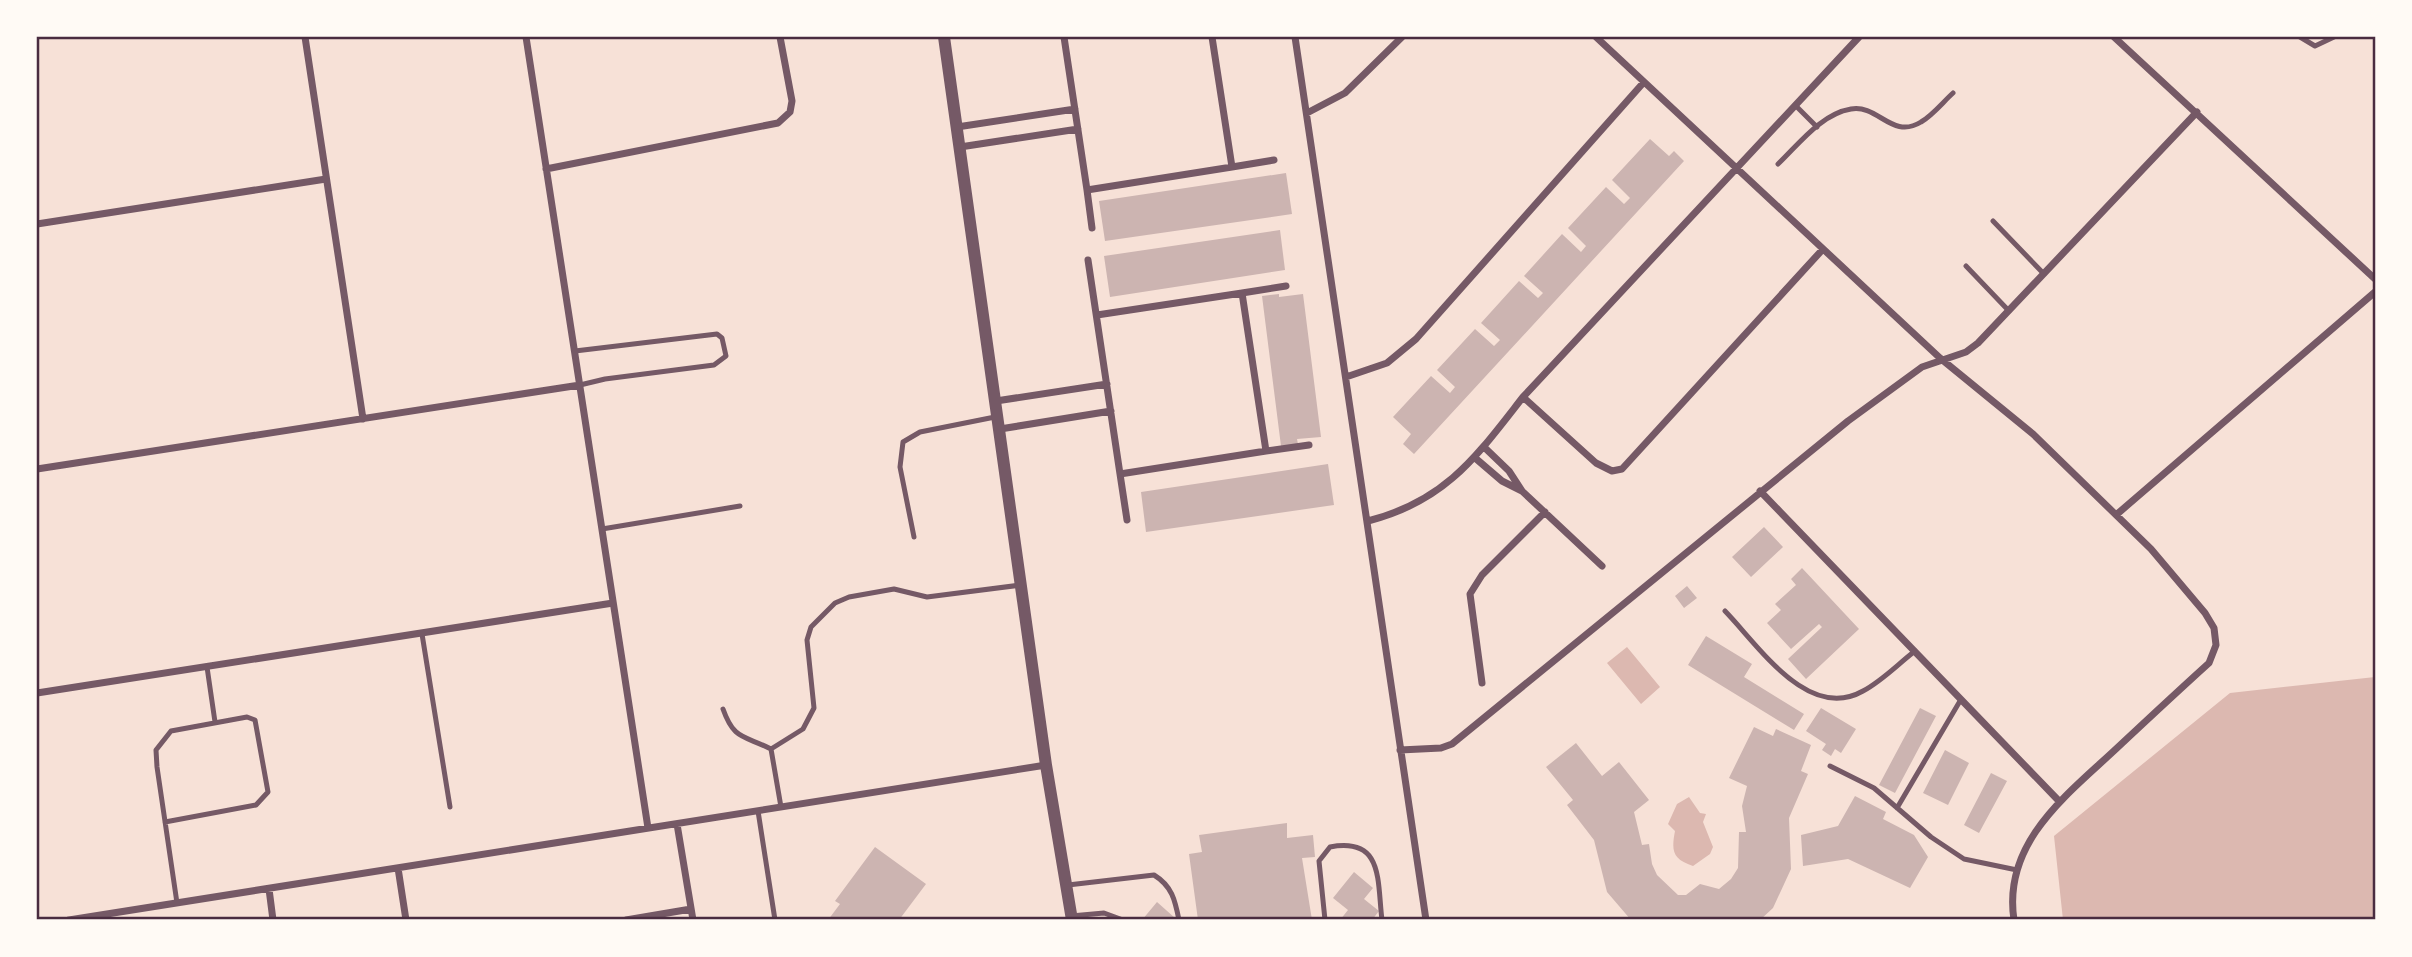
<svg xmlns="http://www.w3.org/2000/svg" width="2412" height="957" font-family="Roboto,sans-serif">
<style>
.water{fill:#dcb8b0}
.building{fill:#ccb4b1}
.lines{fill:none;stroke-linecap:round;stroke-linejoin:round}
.service{stroke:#755966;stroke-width:5}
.minor{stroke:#755966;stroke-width:7}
.tertiary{stroke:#755966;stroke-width:12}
.neatline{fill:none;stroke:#4a2c40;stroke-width:2.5}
</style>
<rect width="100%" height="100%" fill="#f7e1d7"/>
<!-- water -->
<path class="water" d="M1627,647L1660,687L1641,704L1607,663Z
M2375,677V920H2063L2054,836L2230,693Z
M1689,797L1700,813L1706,814L1703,822L1713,847L1710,854L1693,866C1673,859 1671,852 1675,831L1668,824L1677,804Z"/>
<!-- building -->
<path class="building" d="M1650,139L1669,156L1674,151L1684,161L1414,454L1403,444L1411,434L1393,417L1431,376L1450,393L1455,387L1437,370L1475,329L1494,346L1500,340L1481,323L1519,281L1538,298L1543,293L1524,276L1562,234L1581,252L1586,246L1568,228L1606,187L1624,204L1630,198L1612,180Z
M1286,173L1292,214L1105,241L1099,201Z
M1280,230L1285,270L1110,297L1104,256Z
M1279,294V297L1303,294L1321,437L1297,439L1298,444L1281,446L1262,296Z
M1328,464L1334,505L1146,532L1141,492Z
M1764,527L1783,547L1751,577L1732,557Z
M1802,568L1859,629L1806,679L1788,659L1822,627L1819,624L1791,649L1767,623L1781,610L1775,604L1796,585L1791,579Z
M1687,586L1697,598L1684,608L1675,596Z
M1706,636L1752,664L1744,677L1804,714L1794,730L1688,665Z
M1821,708L1856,729L1841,753L1835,749L1831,756L1822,750L1826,744L1806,731Z
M1920,708L1936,716L1895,793L1879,785Z
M1754,727L1773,736L1776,729L1811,745L1801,771L1808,774L1789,818L1791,869L1773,908L1760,920H1631L1607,892L1594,840L1567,805L1573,800L1546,767L1576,743L1602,776L1619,762L1649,800L1634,812L1642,845L1649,844L1652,864L1657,875L1678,895H1686L1700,884L1719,889L1731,879L1738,868L1739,832H1746L1742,806L1747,786L1729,778Z
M1945,750L1969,763L1948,805L1923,793Z
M1991,773L2007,781L1979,833L1964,825Z
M1855,796L1886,812L1883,819L1914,835L1928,857L1910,888L1848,859L1803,866L1801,835L1838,826Z
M1287,823V838L1313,835L1315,857L1302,858L1312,920H1198L1189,854L1202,852L1199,835Z
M875,847L926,884L899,920H828L840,904L835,901Z
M1354,872L1373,888L1364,899L1379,911L1372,920H1340L1348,910L1333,898Z
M1157,902L1175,918L1173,920H1142Z"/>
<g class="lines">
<!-- service -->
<path class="service" d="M2300,37L2315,46L2334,37
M1795,105L1817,127
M1778,164C1799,144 1821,114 1851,109C1878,104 1892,140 1921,122C1933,115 1943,102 1953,93
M1993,221L2044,274
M1966,266L2009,311
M575,351L717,334L722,338L726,356L714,365L605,379L580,385
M602,529L740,506
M914,537L900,467L903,442L920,432L995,417
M1725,611C1759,646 1808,722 1863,691C1882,681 1898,664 1915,651
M422,634L450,807
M207,667L215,722
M723,709C734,740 743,735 771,749L803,729L814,708L807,640L811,627L835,603L849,597L894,589L927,597L1021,585
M771,749L781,807
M1830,766L1874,788L1931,837L1964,859L2017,870
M1897,808L1960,701
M758,811L775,920
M165,822L256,805L268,792L255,720L247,717L171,731L156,750L157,767L177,903
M1068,885L1154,875C1172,886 1175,900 1179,920
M1071,916L1104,913L1123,920
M1325,920L1319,861L1330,847C1384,837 1377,881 1382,920"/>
<!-- minor -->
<path class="minor" d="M305,37L363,419
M526,37L648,828
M1064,37L1087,190L1232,167L1212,37
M1295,37L1426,920
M1596,37L1940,358L2033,434L2151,549L2205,613L2214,628L2216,645L2209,663C2178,691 2148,719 2117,748C2068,794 2002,842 2014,920
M2114,37L2375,279
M1307,113L1345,93L1402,37
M957,127L1075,109
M960,147L1078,129
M1232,167L1274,160
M546,169L778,123L790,112L792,101L780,37
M1087,190L1092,228
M37,224L326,179
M1088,260L1120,474L1266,451L1242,293L1097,315
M1242,293L1286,286
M1346,377L1387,363L1416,339L1644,82
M1523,397L1596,463L1612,471L1622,469L1823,249
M996,401L1107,384
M1000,429L1111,411
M1484,447L1509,471L1522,491L1602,566
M1266,451L1309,445
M1474,457L1502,481L1522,491
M37,469L580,385
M1120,474L1127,520
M1760,491L2058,800
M2116,515L2375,292
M1368,521C1446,501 1476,457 1523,397L1859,37
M1482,683L1470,594L1482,575L1545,512
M37,693L613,603
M1400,750L1441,748L1452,744L1848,421L1922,367L1966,352L1978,343L2197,112
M677,824L693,920
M398,868L406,920
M269,889L273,920
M69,920L1046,765
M626,920L691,909"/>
<!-- tertiary -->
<path class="tertiary" d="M944,37L1046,765L1072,920"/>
</g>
<!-- border -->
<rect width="2412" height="957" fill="none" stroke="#fffaf5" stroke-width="77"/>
<rect x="38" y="38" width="2336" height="880" class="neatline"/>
</svg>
